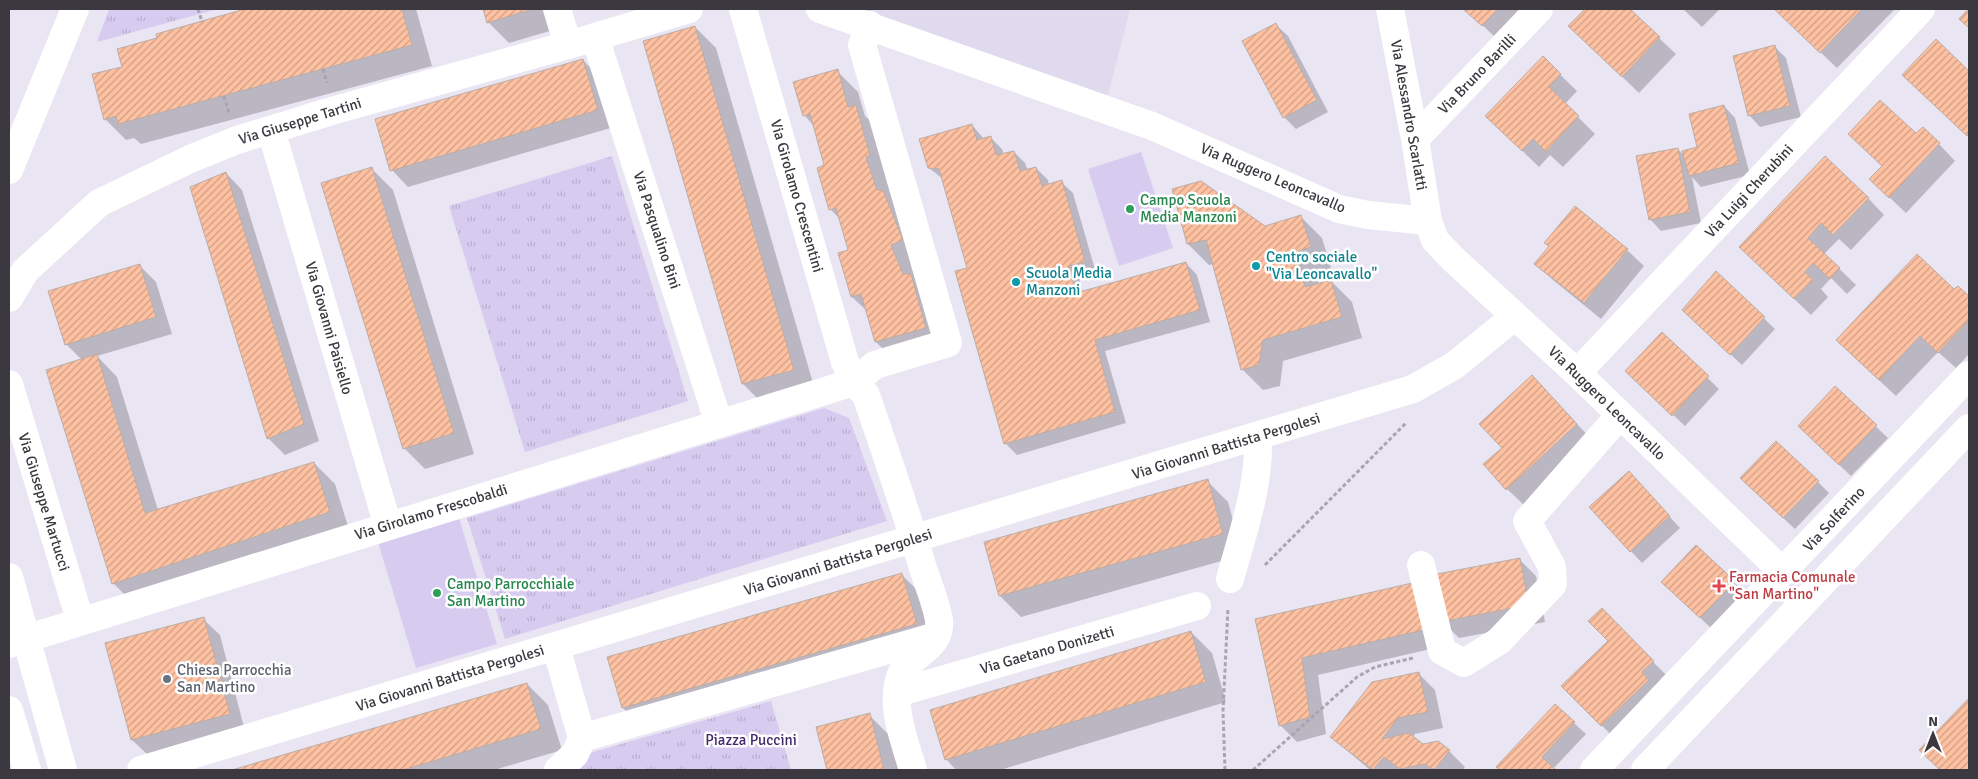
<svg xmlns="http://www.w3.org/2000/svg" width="1978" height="779" font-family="Signika,sans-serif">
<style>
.built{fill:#e0daef}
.grass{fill:url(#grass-tufts)}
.garden{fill:#d7cbf0}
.shadow{fill:#0003}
.building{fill:url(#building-hatch);stroke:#bbada6}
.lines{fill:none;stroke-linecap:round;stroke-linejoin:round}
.path{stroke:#a8a5b0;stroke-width:3;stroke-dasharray:4 2.5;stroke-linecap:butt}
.minor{stroke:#fff;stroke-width:28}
.major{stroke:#fff;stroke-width:28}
.leisure-dot{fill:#2e9e5b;stroke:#fff;stroke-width:2}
.culture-dot{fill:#0f9aa8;stroke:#fff;stroke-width:2}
.health-dot{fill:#e0444e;stroke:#fff;stroke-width:2}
.worship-dot{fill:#6b7280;stroke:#fff;stroke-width:2}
.labels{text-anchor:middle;stroke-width:5;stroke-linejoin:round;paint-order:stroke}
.street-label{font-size:15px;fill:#3b393f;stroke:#fff}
.leisure-label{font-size:15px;fill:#27864d;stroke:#fff;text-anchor:start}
.culture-label{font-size:15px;fill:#0d838f;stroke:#fff;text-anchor:start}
.health-label{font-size:15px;fill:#be3a42;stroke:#fff;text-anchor:start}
.worship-label{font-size:15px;fill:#5b616d;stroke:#fff;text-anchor:start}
.park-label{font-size:15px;fill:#44286a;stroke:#fff}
</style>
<defs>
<pattern id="grass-tufts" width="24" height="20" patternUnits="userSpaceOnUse" patternTransform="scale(1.25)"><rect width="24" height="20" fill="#d7cbf0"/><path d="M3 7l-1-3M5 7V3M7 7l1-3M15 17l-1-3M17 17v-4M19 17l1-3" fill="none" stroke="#b9afcf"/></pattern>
<pattern id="building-hatch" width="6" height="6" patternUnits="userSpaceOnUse" patternTransform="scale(1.25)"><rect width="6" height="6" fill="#fec1a2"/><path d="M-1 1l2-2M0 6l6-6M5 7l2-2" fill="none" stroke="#cf9e85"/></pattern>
</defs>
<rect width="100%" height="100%" fill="#e9e5f3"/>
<!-- built -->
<path class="built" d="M860,9H1130L1106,103Z"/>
<!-- grass -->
<path class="grass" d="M109,9H218L97,42Z
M612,156L688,401L525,452L449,206Z
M824,408L849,418L887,521L505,639L467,518Z
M771,701L791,770H572L593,752Z"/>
<!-- garden -->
<path class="garden" d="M1141,152L1173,248L1119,266L1088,169Z
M459,518L497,644L416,668L378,542Z"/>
<!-- shadow -->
<path class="shadow" d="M253,9H416L432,66L141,144L134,138L126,140L105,119L124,67L159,39L158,35Z
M484,9H554L560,28L509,43L488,22Z
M1465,9H1520L1494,36Z
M1587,9H1628L1676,54L1639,93L1570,26Z
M1683,9H1720L1702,27Z
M1775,9H1895L1837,68Z
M1276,25L1288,36L1328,112L1296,129L1284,117Z
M695,27L716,48L815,390L764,405L743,384L644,42Z
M1936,41L1969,72V137L1921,91Z
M1775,47L1786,58L1801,117L1760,127L1749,115Z
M1543,58L1577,91L1565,104L1595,134L1563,167L1550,155L1539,167L1504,133Z
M583,60L599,77L614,127L408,187L392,170Z
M837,71L858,92L865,116L877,127L890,176L886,179L894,202L923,261L911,266L946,349L897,363L876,342L868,312L852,297L840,254L850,251L841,220L830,209L826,166L814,126L804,115Z
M1724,106L1735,118L1750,175L1701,187L1692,177L1701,223L1661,231L1650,219L1678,149L1685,157L1699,148Z
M972,125L984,139L991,138L1002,149L1004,155L1014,152L1025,163L1028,171L1036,168L1048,180L1049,185L1061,182L1073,193L1096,273L1079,278L1083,292L1186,263L1197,275L1210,322L1105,351L1126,423L1017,455L1005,443L969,269L943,179L929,168Z
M1916,135L1939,144L1955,161L1906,213L1888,196Z
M372,169L393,190L474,454L425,469L404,448Z
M226,173L242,190L319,441L285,455L268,438Z
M1174,190L1265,228L1301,217L1322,238L1331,268L1315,273L1319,285L1331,281L1352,302L1362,338L1283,361L1280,386L1263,390L1242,369L1214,264L1209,265L1188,244Z
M1868,198L1884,215L1851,250L1839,239L1824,254L1856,285L1847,294L1831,278L1821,289L1828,297L1811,315L1740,247Z
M1550,247L1627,250L1644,266L1601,319L1553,280L1536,264Z
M139,265L156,282L172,334L97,356L117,377L158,510L314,463L335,484L350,533L134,604L113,583L82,360L66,344Z
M1716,272L1775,329L1742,365L1695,321L1698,295L1697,293Z
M1958,287L1969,298V354L1956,368L1938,352L1896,396L1854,357Z
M1662,334L1719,389L1685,426L1638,382Z
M1835,388L1888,438L1851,476L1811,438Z
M1549,394L1593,441L1524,505L1507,489Z
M1207,481L1228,502L1243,555L1021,617L1000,596L985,542Z
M1818,482L1829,493L1795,529L1753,490Z
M1640,484L1680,528L1642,563L1591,508Z
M1696,546L1745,593L1712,629L1674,593Z
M1520,560L1536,576L1545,622L1459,638L1443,622L1448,645L1318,675L1326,734L1297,742L1280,725L1256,620Z
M902,575L923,596L937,645L644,729L623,708Z
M1602,610L1669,678L1618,742L1563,686L1609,641Z
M203,619L220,635L245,731L149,756L132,740L107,644Z
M1191,632L1212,653L1226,702L1000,770H956L946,759Z
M1418,673L1435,690L1443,728L1415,734L1412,738L1422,745L1449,751L1465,767L1463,770H1370L1331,737Z
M527,684L548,705L562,750L494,770H237Z
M1969,700V770H1941L1920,750Z
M1555,706L1586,734L1553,769L1554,770H1502L1498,767Z
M869,715L890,736L899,770H828L817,728Z"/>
<!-- building -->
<path class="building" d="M245,9H402L412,45L118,124L116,116L104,120L92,74L122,67L117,49L157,38L156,34Z
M483,9H533L487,23Z
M1463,9H1498L1482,26Z
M1585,9H1630L1660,37L1622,77L1568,26Z
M1774,9H1862L1820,53Z
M1968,9H1969V28L1959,19Z
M1276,23L1317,100L1283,118L1242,41Z
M695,26L794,370L742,384L643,41Z
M1936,39L1969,71V134L1967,136L1902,75Z
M1775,45L1790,106L1748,116L1733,56Z
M1543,56L1561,74L1549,87L1579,116L1546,152L1533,139L1522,151L1485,116Z
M583,59L598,110L390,171L375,119Z
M838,69L848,107L856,105L870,155L866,157L877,190H883L903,240L891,245L903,274H911L926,328L875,342L861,294L851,297L838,253L848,250L836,208L829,210L817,168L824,165L810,114L803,116L793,82Z
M1880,100L1916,133L1923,127L1940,143L1889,198L1869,179L1882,166L1848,134Z
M1724,105L1739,163L1689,176L1682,151L1697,147L1689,114Z
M972,124L977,140L991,136L996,155L1014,151L1020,171L1036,167L1042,186L1062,180L1085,262L1069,266L1076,293L1186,262L1200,310L1095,340L1115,412L1004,444L955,271L967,268L939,169L928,168L919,139Z
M1678,148L1690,212L1649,220L1636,156Z
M1825,156L1869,198L1833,235L1821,223L1808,238L1840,268L1830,279L1813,263L1805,272L1813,280L1794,299L1739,247Z
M372,167L454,433L403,449L321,183Z
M226,172L304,424L267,439L190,187Z
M1201,181L1265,226L1301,215L1311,247L1295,252L1305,287L1331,280L1342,317L1263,340L1259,365L1241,370L1206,240L1187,244L1172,189Z
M1575,206L1628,249L1584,303L1534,264L1549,246L1544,243Z
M1917,254L1954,289L1958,286L1969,296V320L1938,353L1920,336L1879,380L1836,340Z
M140,264L156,317L65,345L48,291Z
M1716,271L1765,317L1730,355L1682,310Z
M1662,332L1709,376L1672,416L1625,371Z
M97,354L145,513L314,462L330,512L112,584L46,370Z
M1532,375L1577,424L1506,490L1483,464L1502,448L1479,424Z
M1835,386L1877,425L1839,465L1798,426Z
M1776,441L1819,481L1783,518L1740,478Z
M1629,471L1670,516L1630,552L1589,507Z
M1208,479L1223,534L999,596L984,542Z
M1696,545L1735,581L1700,618L1661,582Z
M1520,558L1529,605L1441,622L1432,575Z
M902,573L917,624L622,708L607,657Z
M1421,581L1432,628L1302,658L1310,717L1279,726L1255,619Z
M1602,608L1654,661L1642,672L1649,680L1601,726L1561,686L1608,641L1588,621Z
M204,617L230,714L131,740L105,643Z
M1191,631L1206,682L945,760L930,710Z
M1419,672L1428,712L1398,718L1382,739L1409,733L1423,744L1438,741L1450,750L1435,769H1432L1425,764L1400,769L1384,757L1373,770L1330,737L1372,682Z
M527,683L541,729L403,770H232Z
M1969,698V770H1940L1919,750Z
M1555,704L1575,722L1542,757L1556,770H1500L1496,767Z
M870,713L884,770H827L816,727Z"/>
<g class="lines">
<!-- path -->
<path class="path" d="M198,9L202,22
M323,69L327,83
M224,96L229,113
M1265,565L1407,422
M1225,770L1223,711L1228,608
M1253,770L1357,677L1375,667L1413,658"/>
<!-- minor -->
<path class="minor" d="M557,9L568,45
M743,9L845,362L854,382L866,395C885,451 905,508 922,565C927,582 936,602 939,620C942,650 908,654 900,677C890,707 905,742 913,770
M820,9L1152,126L1339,209L1368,215L1428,221
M1390,9L1415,139L1428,221L1435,240L1452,258L1577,373L1783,572
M595,37L719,424
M271,130L388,526
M1415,139L1539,9
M9,170L75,9
M9,298L25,271L99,203L190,159L237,140L335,110L568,45L689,9
M1577,373L1921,9
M9,384L80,620
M1421,565L1442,651L1464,663L1499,641L1553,584L1552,567L1527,521L1620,415
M9,577L63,770
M1230,579C1243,532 1260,485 1258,436
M9,644L854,382L875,365L948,343L862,45L870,25
M556,647L582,738L575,754L558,770
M897,693L1197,606
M9,710L27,770
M582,738L933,637
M141,770L1413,389L1455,365L1515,316"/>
<!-- major -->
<path class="major" d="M1594,770L1969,375
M1645,770L1969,428"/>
</g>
<!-- markers -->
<g class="leisure-dot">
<circle cx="1130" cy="209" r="5"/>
<circle cx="437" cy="593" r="5"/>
</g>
<g class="culture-dot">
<circle cx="1256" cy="266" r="5"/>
<circle cx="1016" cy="282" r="5"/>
</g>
<path class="health-dot" d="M1716.5 578.5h5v5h5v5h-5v5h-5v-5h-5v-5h5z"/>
<circle class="worship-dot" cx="167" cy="679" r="5"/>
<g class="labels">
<!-- street labels -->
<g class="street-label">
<text transform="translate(1477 74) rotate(-46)" y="5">Via Bruno Barilli</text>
<text transform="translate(1409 115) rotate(80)" y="5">Via Alessandro Scarlatti</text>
<text transform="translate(300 121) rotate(-17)" y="5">Via Giuseppe Tartini</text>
<text transform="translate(1273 178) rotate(23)" y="5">Via Ruggero Leoncavallo</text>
<text transform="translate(1749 191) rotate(-47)" y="5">Via Luigi Cherubini</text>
<text transform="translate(797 196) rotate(74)" y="5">Via Girolamo Crescentini</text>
<text transform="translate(657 230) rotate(72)" y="5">Via Pasqualino Bini</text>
<text transform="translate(329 328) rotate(74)" y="5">Via Giovanni Paisiello</text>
<text transform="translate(1607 403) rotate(44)" y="5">Via Ruggero Leoncavallo</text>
<text transform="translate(1226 446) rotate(-17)" y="5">Via Giovanni Battista Pergolesi</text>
<text transform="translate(44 502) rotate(73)" y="5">Via Giuseppe Martucci</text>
<text transform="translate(431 512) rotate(-17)" y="5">Via Girolamo Frescobaldi</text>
<text transform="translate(1834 519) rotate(-47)" y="5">Via Solferino</text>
<text transform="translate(838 562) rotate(-17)" y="5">Via Giovanni Battista Pergolesi</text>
<text transform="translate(1047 650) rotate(-16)" y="5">Via Gaetano Donizetti</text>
<text transform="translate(450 678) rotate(-17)" y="5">Via Giovanni Battista Pergolesi</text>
</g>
<!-- leisure labels -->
<g class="leisure-label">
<text x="1140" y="205">Campo Scuola<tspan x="1140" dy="17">Media Manzoni</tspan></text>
<text x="447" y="589">Campo Parrocchiale<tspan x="447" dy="17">San Martino</tspan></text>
</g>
<!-- culture labels -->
<g class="culture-label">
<text x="1266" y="262">Centro sociale<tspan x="1266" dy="17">"Via Leoncavallo"</tspan></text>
<text x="1026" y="278">Scuola Media<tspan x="1026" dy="17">Manzoni</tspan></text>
</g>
<!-- health labels -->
<g class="health-label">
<text x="1729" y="582">Farmacia Comunale<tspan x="1729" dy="17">"San Martino"</tspan></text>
</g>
<!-- worship labels -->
<g class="worship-label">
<text x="177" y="675">Chiesa Parrocchia<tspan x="177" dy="17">San Martino</tspan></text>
</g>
<!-- park labels -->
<g class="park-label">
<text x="751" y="745">Piazza Puccini</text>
</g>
</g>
<!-- border -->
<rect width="1978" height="779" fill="none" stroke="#3b393f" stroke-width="20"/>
<!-- north arrow -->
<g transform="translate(1933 734)" stroke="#ffffff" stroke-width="4" paint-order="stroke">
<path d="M0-4L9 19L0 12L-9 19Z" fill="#3b393f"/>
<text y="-8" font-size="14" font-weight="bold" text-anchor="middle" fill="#3b393f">N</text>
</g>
</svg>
